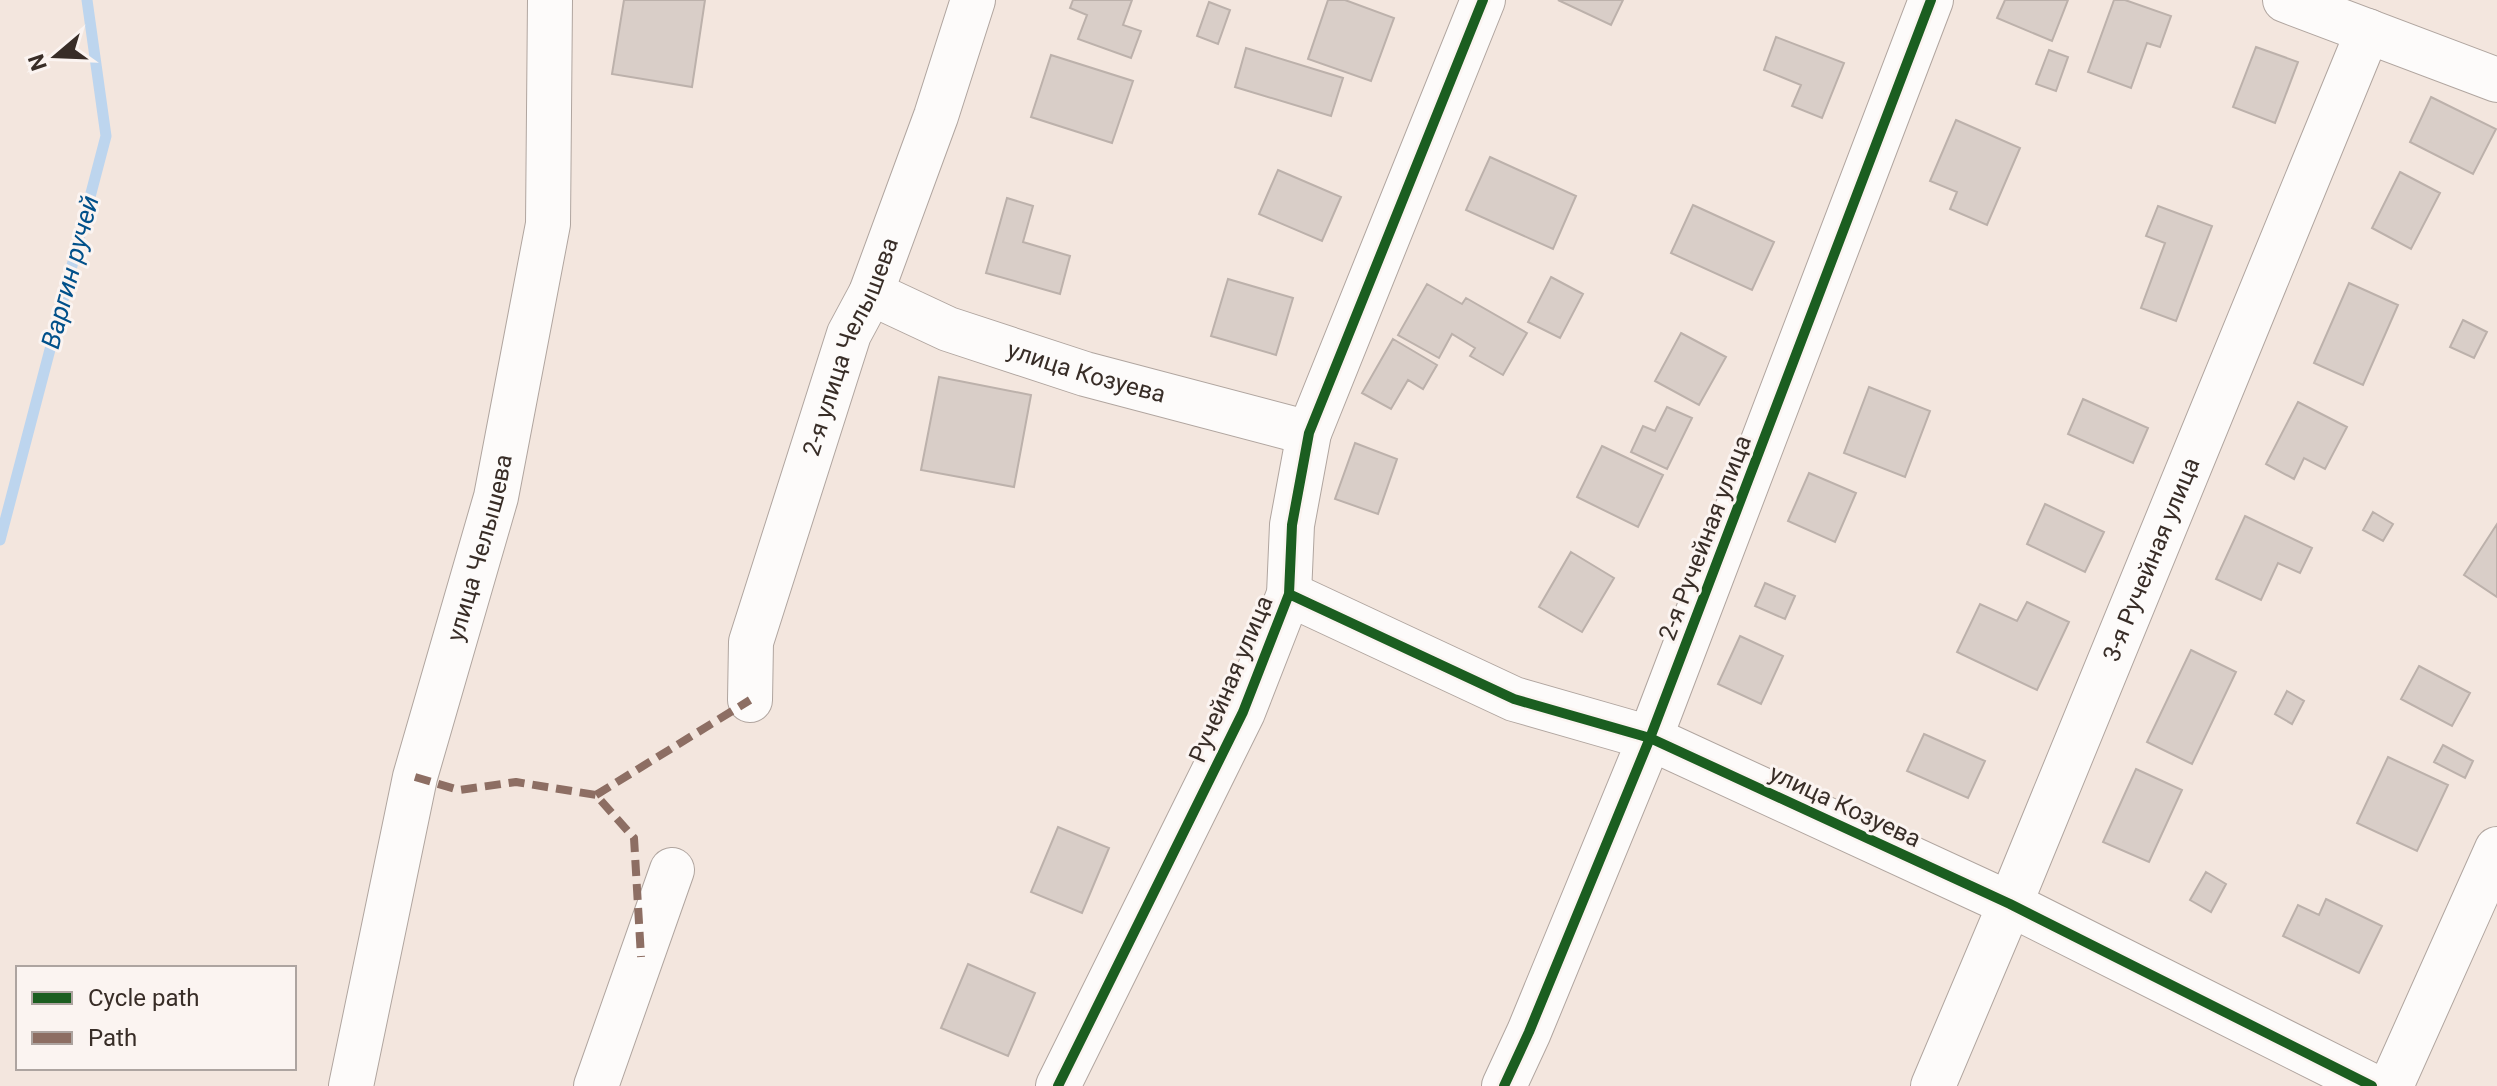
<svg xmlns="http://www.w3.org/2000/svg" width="2497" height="1086" font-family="Roboto,sans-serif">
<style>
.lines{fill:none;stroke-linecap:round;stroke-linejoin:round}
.stream{stroke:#bdd5ee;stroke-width:11}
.building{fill:#d9cec8;stroke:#bcb1ab;stroke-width:2}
.minor-casing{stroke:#b0a59f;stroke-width:46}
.minor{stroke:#fdfbfa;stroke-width:44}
.quiet{stroke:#8d6e63;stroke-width:8;stroke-dasharray:16 8;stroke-linecap:butt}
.cycleway-casing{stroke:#fbf4f1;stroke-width:15}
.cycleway{stroke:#1b5e20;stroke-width:10}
.labels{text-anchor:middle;stroke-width:6;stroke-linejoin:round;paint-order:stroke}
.street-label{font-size:24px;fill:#382d27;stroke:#fbf4f1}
.water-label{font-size:26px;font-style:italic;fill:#00508a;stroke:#fbf4f1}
</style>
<rect width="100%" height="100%" fill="#f3e6de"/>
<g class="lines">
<!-- stream -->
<path class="stream" d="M0,540L106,136L87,0"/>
</g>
<!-- building -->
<path class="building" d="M624,0H705L692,87L612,74Z
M1073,0H1132L1123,25L1141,31L1131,58L1078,39L1087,15L1070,8Z
M1328,0H1345L1394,18L1371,81L1308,59Z
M1558,0H1623L1611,25Z
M2005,0H2068L2052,41L1997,18Z
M2114,0H2125L2171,16L2160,47L2147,43L2131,88L2088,72Z
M1209,2L1230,10L1218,44L1197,36Z
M1776,37L1844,63L1822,118L1792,106L1801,85L1764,70Z
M2256,47L2298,62L2275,123L2233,107Z
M1246,48L1343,78L1331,116L1235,87Z
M2049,50L2068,57L2056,91L2036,84Z
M1051,55L1133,81L1112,143L1031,117Z
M2431,97L2496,129L2473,174L2410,142Z
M1956,120L2020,148L1987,225L1950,209L1957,192L1930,181Z
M1490,157L1576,196L1553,249L1466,210Z
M1278,170L1341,197L1322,241L1259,214Z
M2400,172L2440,193L2411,249L2372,228Z
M1007,198L1033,206L1023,242L1070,256L1060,294L986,273Z
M1693,205L1774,242L1752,290L1671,253Z
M2158,206L2212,226L2176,321L2141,308L2165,243L2146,236Z
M1551,277L1583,294L1560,338L1528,322Z
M1228,279L1293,298L1276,355L1211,336Z
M2349,283L2398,305L2363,385L2314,363Z
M1427,284L1462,304L1466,298L1527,333L1503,375L1470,356L1475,348L1452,334L1439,358L1398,335Z
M2463,320L2487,332L2474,358L2450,347Z
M1681,333L1726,357L1699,405L1655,381Z
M1393,339L1437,365L1423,389L1408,380L1391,409L1362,393Z
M939,377L1031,395L1014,487L921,470Z
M1869,387L1930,411L1905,477L1844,453Z
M2083,399L2148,428L2133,463L2068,434Z
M2298,402L2347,427L2325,469L2304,458L2294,479L2266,464Z
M1667,407L1692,418L1667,469L1631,452L1643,426L1655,431Z
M1355,443L1397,459L1378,514L1335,499Z
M1602,446L1663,475L1638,527L1577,497Z
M1809,473L1856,493L1835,542L1788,521Z
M2045,504L2104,532L2085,572L2027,544Z
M2373,512L2393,524L2383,541L2363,530Z
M2245,516L2312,548L2300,573L2278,563L2261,600L2216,579Z
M2497,524V597L2464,575Z
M1571,552L1614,578L1582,632L1539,607Z
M1765,583L1795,596L1785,619L1755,606Z
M2027,602L2069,622L2037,690L1957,652L1980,604L2017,621Z
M1740,636L1783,656L1761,704L1718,684Z
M2191,650L2236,672L2192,764L2147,742Z
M2419,666L2470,693L2452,726L2401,699Z
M2287,691L2304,701L2292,724L2275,714Z
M1924,734L1985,761L1968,798L1907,771Z
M2443,745L2473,761L2465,778L2434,762Z
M2388,757L2448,785L2417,851L2357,823Z
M2136,769L2182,790L2149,862L2103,842Z
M1058,827L1109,848L1082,913L1031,892Z
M2206,872L2226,884L2211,912L2190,900Z
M2326,899L2382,926L2359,973L2283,936L2298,905L2319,915Z
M968,964L1035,993L1008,1056L941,1028Z"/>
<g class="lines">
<!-- minor casing -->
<g class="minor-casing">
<g id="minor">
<path d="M2285,0L2497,80"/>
<path id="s1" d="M871,293L948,329L1085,374L1309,433"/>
<path d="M1289,594L1514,699L1650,738L2010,904L2372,1086"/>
<path id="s2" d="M750,700L751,642L849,334L871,293L936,116L973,0"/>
<path id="s3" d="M351,1086L415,777L496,497L548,224L550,0"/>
<path d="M596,1086L672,870"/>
<path d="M1058,1086L1243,712L1289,594L1292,525L1309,433L1483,0"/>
<path d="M1504,1086L1529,1032L1650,738L1931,0"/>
<path id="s4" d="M1933,1086L2010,904L2368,31"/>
<path d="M2391,1086L2497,849"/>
</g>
</g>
<!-- minor -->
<use href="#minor" class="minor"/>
<!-- quiet -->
<path class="quiet" d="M415,777L459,790L516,782L596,795L634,838L641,957
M596,795L750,700"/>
<!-- cycleway casing -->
<g class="cycleway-casing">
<path id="cycleway" d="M1289,594L1514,699L1650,738L2010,904L2372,1086
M1058,1086L1243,712L1289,594L1292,525L1309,433L1483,0
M1504,1086L1529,1032L1650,738L1931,0"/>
</g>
<!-- cycleway -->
<use href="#cycleway" class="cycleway"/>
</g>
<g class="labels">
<!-- street labels -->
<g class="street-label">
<text dy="8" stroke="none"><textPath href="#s2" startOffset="370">2-я улица Челышева</textPath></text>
<text dy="8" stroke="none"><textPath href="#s1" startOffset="230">улица Козуева</textPath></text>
<text transform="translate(1705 538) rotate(-69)" y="8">2-я Ручейная улица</text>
<text dy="8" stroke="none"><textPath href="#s3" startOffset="554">улица Челышева</textPath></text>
<text dy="8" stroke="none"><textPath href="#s4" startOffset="570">3-я Ручейная улица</textPath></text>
<text transform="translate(1231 679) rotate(-67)" y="8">Ручейная улица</text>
<text transform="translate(1845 806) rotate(25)" y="8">улица Козуева</text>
</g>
<!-- water labels -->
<g class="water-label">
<text transform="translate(70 272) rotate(-75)" y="9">Варгин ручей</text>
</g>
</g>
<!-- legend -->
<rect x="16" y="966" width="280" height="104" fill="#fbf4f1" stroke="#ada4a0" stroke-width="2"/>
<rect x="32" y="992" width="40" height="12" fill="#1b5e20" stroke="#ada4a0" stroke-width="2"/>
<text x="88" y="1006" font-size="24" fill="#382d27">Cycle path</text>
<rect x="32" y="1032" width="40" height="12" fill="#8d6e63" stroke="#ada4a0" stroke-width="2"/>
<text x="88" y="1046" font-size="24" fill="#382d27">Path</text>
<!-- north arrow -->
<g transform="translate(56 56) rotate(251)" stroke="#fbf4f1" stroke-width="6" paint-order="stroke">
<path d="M0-6L14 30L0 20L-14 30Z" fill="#382d27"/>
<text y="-12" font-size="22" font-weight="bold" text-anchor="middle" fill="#382d27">N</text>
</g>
</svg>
